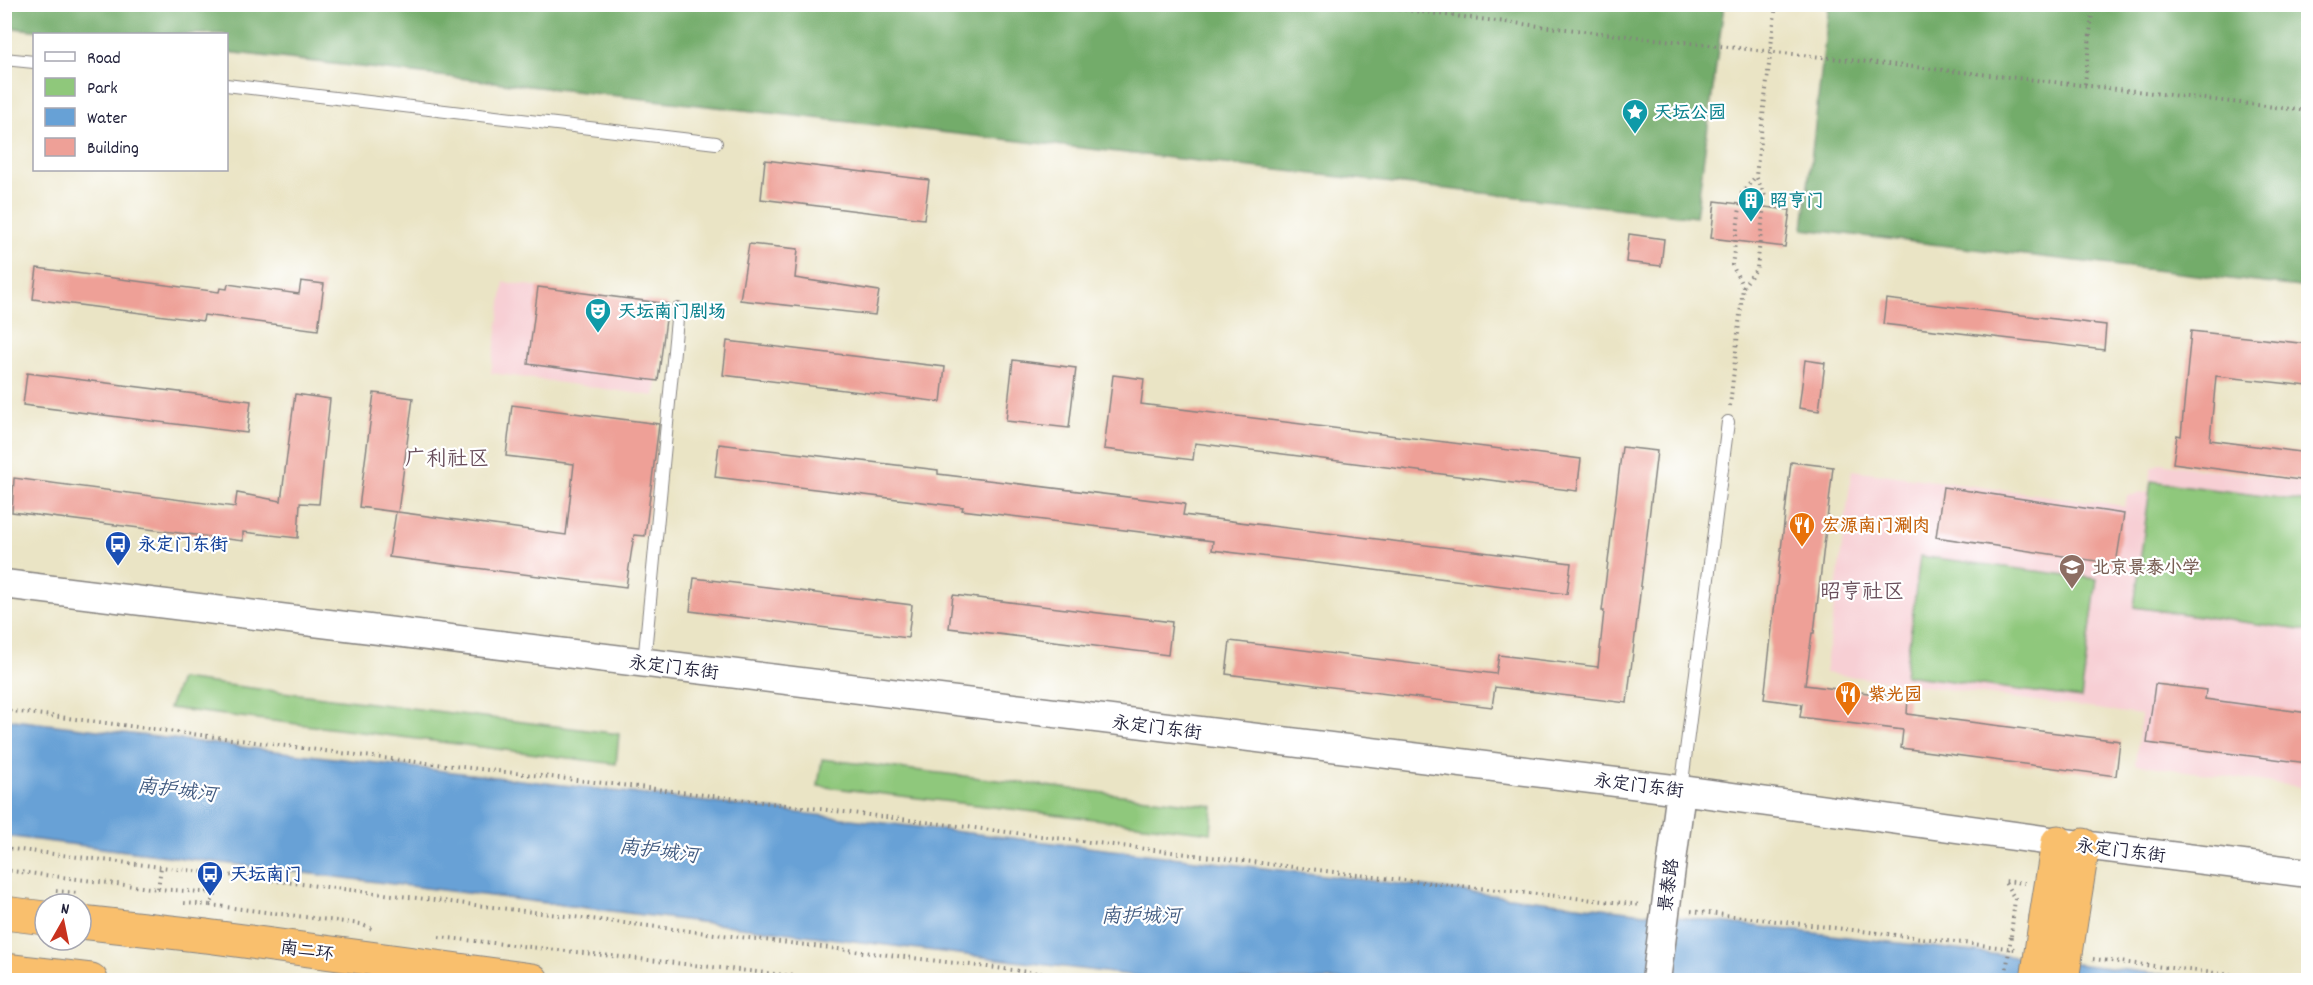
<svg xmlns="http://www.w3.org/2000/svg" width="2313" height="985" font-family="Dekko,'LXGW WenKai TC',sans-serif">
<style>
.built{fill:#f7cfd4}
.green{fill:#8fc87b;stroke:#58755b;stroke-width:1.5}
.forest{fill:#73ac6b;stroke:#4a6753;stroke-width:1.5}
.water{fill:#67a1d6;stroke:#446288;stroke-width:1.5}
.building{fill:#eea097}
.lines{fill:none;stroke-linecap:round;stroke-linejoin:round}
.service-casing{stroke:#868380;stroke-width:14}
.tertiary-casing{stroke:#868380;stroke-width:31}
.trunk-casing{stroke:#868380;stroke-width:35}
.path{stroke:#868380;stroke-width:4;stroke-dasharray:1.5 4.5;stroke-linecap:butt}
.service{stroke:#fff;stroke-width:12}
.tertiary{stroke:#fff;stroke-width:28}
.trunk{stroke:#f9bf6d;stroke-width:33}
.tertiary-bridge-casing{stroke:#868380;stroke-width:31;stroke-linecap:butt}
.trunk-bridge-casing{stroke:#868380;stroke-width:35;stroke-linecap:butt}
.path-bridge{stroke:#868380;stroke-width:4;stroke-dasharray:1.5 4.5;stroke-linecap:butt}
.tertiary-bridge{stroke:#fff;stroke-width:28}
.trunk-bridge{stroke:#f9bf6d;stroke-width:33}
.labels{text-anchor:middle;stroke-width:4.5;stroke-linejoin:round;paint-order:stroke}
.culture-label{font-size:18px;font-weight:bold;fill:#0d838f;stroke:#fff;text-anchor:start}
.food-label{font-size:18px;font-weight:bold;fill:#c56008;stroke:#fff;text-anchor:start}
.transit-label{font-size:18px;font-weight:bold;fill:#164399;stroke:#fff;text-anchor:start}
.education-label{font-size:18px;font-weight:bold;fill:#785e54;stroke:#fff;text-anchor:start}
.street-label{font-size:18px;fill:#22223b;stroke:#fff}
.water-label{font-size:20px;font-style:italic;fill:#415b81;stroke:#fff}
.quarter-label{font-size:21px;fill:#694e5b;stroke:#fff}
</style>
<rect width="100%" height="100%" fill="#fff"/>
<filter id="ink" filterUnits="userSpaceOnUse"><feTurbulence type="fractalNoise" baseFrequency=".0167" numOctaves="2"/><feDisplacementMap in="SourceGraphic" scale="12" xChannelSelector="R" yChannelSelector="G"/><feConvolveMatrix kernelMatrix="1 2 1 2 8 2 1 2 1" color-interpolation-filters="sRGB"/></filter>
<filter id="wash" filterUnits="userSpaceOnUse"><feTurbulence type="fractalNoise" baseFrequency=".008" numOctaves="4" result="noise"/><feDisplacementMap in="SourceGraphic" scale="24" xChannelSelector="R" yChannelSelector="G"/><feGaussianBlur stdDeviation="1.35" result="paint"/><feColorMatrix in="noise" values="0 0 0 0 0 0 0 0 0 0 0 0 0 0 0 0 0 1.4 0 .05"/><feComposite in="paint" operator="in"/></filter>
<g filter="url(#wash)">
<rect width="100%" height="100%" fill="#eae4c5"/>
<!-- built -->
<path class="built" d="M504,282L668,304L655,396L491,373Z
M2159,463L2308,483V788L2135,764L2141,715L1825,673L1852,470L2125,506L2127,496L2148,492L2152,468Z"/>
<!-- green -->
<path class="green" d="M2151,481L2308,502V631L2134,607Z
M1920,556L2097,579L2081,698L1905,675Z
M180,679L619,734L616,764L169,708Z
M822,759L1213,806L1211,833L818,786Z"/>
<!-- forest -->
<path class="forest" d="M5,4H1724V5L1696,217L227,52L226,34H69L5,27Z
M1829,5H2308V288L1803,229Z"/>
<!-- water -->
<path class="water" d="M5,719L2211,980H1169L5,836Z"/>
<g id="blocks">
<!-- building -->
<path class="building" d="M765,160L929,180L924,219L761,199Z
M1715,201L1790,210L1785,247L1711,238Z
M1629,234L1664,239L1661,266L1626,262Z
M749,244L798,249L795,278L879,291L875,315L740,300Z
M37,268L219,292L220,288L227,289L228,284L299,294L301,281L324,284L318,330L204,315L203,321L33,299Z
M538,287L668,304L658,381L528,364Z
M1886,299L2106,325L2104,350L1883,324Z
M2191,331L2308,344V386L2216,376L2210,440L2308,453V481L2173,463L2177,435L2181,436Z
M727,341L945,367L941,402L723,375Z
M1013,360L1076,368L1069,428L1006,421Z
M1805,360L1825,363L1819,411L1799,408Z
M27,373L251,401L247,433L23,405Z
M1113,375L1144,379L1141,404L1581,459L1577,491L1195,443L1193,460L1104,449Z
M374,393L413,398L398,512L566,535L574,464L506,456L512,405L659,424L645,536L634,535L626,587L389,557L396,512L359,507Z
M295,394L330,399L319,504L300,503L298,538L243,532V541L12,512L14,478L235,507L237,493L281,501Z
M719,444L938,470V474L1185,504L1183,515L1571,563L1567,594L1212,550L1213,541L962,510L963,507L715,477Z
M1622,447L1657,451L1627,703L1495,687L1492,707L1226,674L1230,641L1496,674L1499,655L1598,667L1604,611H1602Z
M1791,462L1833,467L1814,633H1812L1805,685L1908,698L1907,714L2120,741L2116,776L1901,748L1903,730L1800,717L1802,704L1764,699Z
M1943,487L2124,514L2116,564L1936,537Z
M694,578L912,605L908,638L690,611Z
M953,595L1172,622L1168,655L949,628Z
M2155,684L2206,690L2205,699L2308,713V763L2147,743Z"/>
</g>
</g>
<g filter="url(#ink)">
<use href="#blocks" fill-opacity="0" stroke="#868380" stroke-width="1.5"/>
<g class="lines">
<!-- service casing -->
<g class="service-casing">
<path id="service" d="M4,59L34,62
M226,85L716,143
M644,663L678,309
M1681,790L1728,422"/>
</g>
<!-- tertiary casing -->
<g class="tertiary-casing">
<path id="tertiary" d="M4,584L1681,790L2058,842L2308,873
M1672,861L1681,790"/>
</g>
<!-- trunk casing -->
<g class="trunk-casing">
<path id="trunk" d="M4,913L45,918
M2072,914L2083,845
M2046,917L2058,842
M81,922L206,936L532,980
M4,970L91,980"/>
</g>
<!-- path -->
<path class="path" d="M1357,4C1674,44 1992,73 2308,111
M2085,84L2093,4
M1743,287L1732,265L1742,193L1756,176
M1730,406L1743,287L1757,268L1765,196L1756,176L1776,4
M4,710L365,756L656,789L1383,878L1642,905
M4,848L1095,980
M4,870L158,889L161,867
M158,889L216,893L210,905L184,903
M56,891L78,893
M210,905L361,924L372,929
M1691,911L2015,949
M2011,936L2015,899L2004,881L2025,883
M439,937L830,980
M2093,959L2276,980"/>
<!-- service -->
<use href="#service" class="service"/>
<!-- tertiary -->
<use href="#tertiary" class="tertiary"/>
<!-- trunk -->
<use href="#trunk" class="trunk"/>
<!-- tertiary-bridge casing -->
<g class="tertiary-bridge-casing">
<path id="tertiary-bridge" d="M1656,980L1672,861"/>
</g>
<!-- trunk-bridge casing -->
<g class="trunk-bridge-casing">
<path id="trunk-bridge" d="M2037,980L2046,917
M2062,980L2072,914"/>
</g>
<!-- path-bridge -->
<path class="path-bridge" d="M2005,980L2011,936"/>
<!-- tertiary-bridge -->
<use href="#tertiary-bridge" class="tertiary-bridge"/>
<!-- trunk-bridge -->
<use href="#trunk-bridge" class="trunk-bridge"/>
</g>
</g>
<!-- icons -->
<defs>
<g id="sight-pin" transform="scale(1.35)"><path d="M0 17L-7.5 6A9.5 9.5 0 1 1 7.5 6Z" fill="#0f9aa8" stroke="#fff"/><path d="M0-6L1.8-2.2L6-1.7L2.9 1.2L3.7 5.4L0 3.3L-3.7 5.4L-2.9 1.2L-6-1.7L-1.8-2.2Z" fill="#fff"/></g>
<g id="building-pin" transform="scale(1.35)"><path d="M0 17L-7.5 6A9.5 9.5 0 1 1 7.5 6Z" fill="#0f9aa8" stroke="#fff"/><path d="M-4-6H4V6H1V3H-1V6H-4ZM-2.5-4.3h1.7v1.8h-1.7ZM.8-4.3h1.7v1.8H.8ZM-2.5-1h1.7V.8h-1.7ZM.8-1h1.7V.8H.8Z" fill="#fff"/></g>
<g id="theatre-pin" transform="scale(1.35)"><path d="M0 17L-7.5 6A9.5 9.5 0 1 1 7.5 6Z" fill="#0f9aa8" stroke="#fff"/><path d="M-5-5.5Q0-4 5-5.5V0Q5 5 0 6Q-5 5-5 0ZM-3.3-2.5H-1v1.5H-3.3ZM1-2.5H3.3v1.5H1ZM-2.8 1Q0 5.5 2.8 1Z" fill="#fff"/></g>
<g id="restaurant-pin" transform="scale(1.35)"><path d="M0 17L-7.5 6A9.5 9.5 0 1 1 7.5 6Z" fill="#e8710a" stroke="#fff"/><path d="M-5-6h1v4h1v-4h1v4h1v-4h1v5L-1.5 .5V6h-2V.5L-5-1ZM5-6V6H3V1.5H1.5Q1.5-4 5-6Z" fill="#fff"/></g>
<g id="bus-pin" transform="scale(1.35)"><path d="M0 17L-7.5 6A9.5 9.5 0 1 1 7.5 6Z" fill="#1a4fb4" stroke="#fff"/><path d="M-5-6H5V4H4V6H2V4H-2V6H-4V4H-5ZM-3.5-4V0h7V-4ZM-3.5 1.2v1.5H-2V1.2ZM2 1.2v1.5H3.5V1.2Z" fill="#fff"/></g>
<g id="school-pin" transform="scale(1.35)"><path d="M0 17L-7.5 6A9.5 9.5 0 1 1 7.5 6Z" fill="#8d6e63" stroke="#fff"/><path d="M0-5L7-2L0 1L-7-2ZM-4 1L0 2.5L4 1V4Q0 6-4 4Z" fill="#fff"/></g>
</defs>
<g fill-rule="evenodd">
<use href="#sight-pin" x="1635" y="112"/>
<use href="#building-pin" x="1751" y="200"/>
<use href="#theatre-pin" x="598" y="311"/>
<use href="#restaurant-pin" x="1802" y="525"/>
<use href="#bus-pin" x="118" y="544"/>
<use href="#school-pin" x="2072" y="567"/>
<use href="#restaurant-pin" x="1848" y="694"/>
<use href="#bus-pin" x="210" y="874"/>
</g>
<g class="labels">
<!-- culture labels -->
<g class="culture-label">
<text x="1654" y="118">天坛公园</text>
<text x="1770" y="206">昭亨门</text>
<text x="618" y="317">天坛南门剧场</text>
</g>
<!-- food labels -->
<g class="food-label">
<text x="1822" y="531">宏源南门涮肉</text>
<text x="1868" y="700">紫光园</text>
</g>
<!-- transit labels -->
<g class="transit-label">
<text x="138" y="550">永定门东街</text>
<text x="230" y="880">天坛南门</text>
</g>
<!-- education labels -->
<g class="education-label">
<text x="2092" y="573">北京景泰小学</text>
</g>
<!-- street labels -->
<g class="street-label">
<text transform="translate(674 667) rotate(7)" y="6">永定门东街</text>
<text transform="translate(1157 727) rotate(7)" y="6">永定门东街</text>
<text transform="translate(1639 785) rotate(7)" y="6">永定门东街</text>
<text transform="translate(2121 850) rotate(7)" y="6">永定门东街</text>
<text transform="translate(1668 885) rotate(-82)" y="6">景泰路</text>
<text transform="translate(307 950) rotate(8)" y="6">南二环</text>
</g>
<!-- water labels -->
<g class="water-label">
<text transform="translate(177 789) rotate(7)" y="7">南护城河</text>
<text transform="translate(659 850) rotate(7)" y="7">南护城河</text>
<text x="1141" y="922">南护城河</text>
</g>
<!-- quarter labels -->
<g class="quarter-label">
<text x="447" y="465">广利社区</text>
<text x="1862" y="598">昭亨社区</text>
</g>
</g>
<!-- margin -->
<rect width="2313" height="985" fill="none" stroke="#fff" stroke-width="24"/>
<!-- legend -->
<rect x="33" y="33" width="195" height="138" fill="#ffffff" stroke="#a7a7b1" stroke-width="1.5"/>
<rect x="45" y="52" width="30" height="9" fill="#ffffff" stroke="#a7a7b1" stroke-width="1.5"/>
<text x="87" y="63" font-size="18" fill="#22223b">Road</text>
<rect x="45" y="78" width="30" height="18" fill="#8fc87b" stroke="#a7a7b1" stroke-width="1.5"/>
<text x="87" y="93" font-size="18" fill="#22223b">Park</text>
<rect x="45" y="108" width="30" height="18" fill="#67a1d6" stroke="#a7a7b1" stroke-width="1.5"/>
<text x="87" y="123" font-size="18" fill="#22223b">Water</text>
<rect x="45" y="138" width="30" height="18" fill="#eea097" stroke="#a7a7b1" stroke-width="1.5"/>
<text x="87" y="153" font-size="18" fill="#22223b">Building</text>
<!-- north arrow -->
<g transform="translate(63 922) rotate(9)"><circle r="28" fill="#ffffff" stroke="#a7a7b1" stroke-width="1.5"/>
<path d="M0-4.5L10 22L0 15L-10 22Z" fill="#c8321e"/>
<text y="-9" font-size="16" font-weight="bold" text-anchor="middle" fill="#22223b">N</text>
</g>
</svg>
